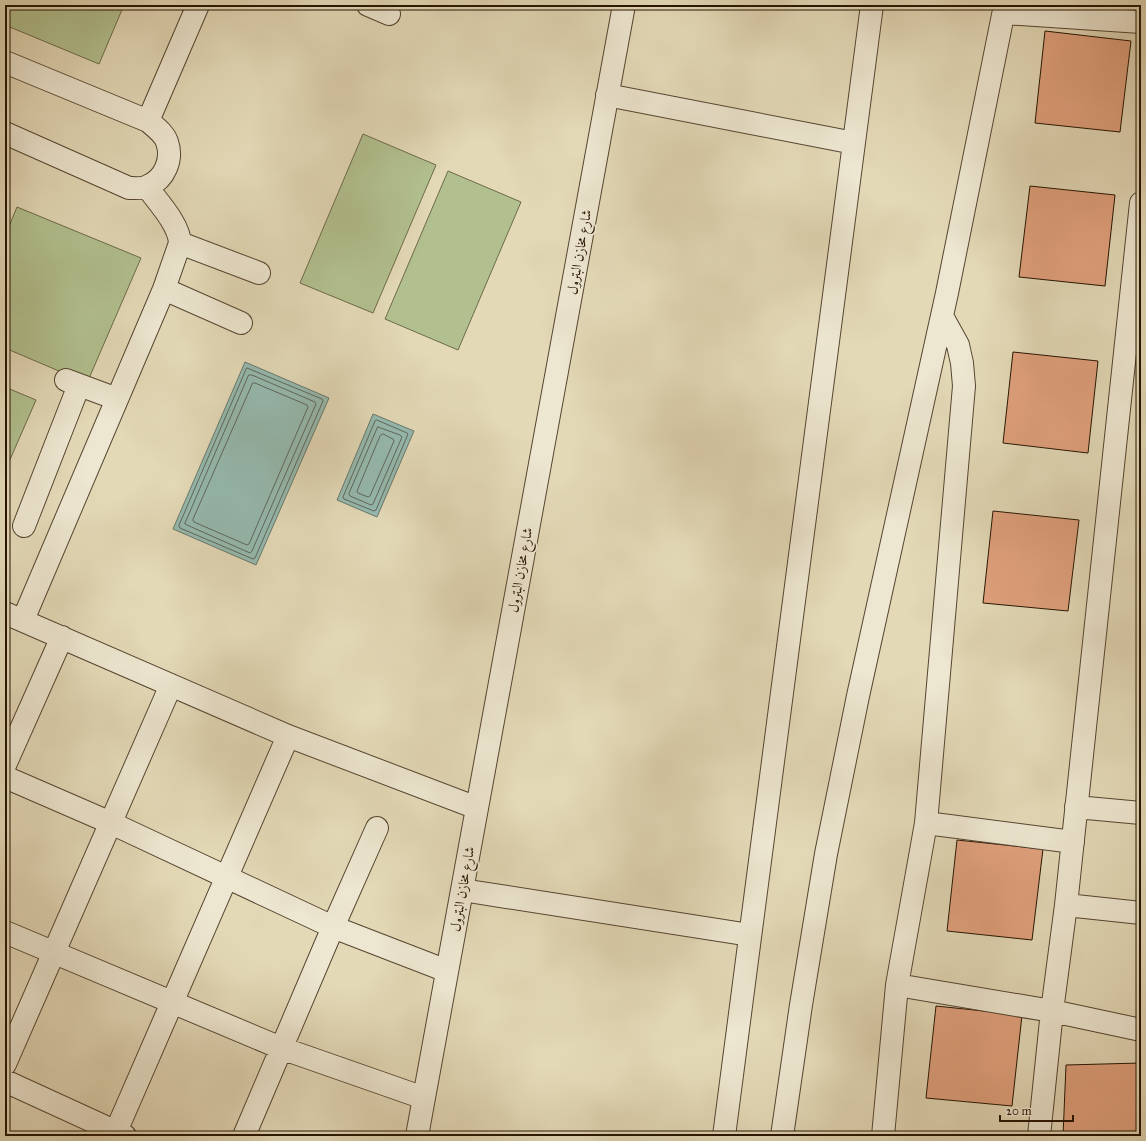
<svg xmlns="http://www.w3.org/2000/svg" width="1146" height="1141" font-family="'IM FELL Great Primer',Amiri,serif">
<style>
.green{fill:#b2c08f;stroke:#6c6a49}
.water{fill:#95bab0;stroke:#69786b}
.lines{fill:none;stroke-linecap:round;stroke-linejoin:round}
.shore{stroke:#5e675a;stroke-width:1}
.building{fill:#e0a17d;stroke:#261403}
.minor-casing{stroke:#554530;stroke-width:24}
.minor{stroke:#ede6d0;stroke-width:22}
.labels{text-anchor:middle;stroke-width:3.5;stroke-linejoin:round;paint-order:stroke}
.street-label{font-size:14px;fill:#261403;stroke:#ede6d0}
</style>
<rect width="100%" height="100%" fill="#e3d9b7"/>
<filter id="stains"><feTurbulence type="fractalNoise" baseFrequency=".005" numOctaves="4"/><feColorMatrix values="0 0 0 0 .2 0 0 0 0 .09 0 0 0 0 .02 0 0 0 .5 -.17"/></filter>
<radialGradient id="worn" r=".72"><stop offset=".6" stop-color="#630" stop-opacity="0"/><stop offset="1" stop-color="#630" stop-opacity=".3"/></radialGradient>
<!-- green -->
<path class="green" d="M5,5H124L99,64L5,25Z
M363,134L436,165L373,313L300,283Z
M448,171L521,202L458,350L385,319Z
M17,207L141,258L87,383L5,348V236Z
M5,387L36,400L5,471Z"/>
<!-- water -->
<path class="water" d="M245,362L329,398L256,565L173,529Z
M373,414L414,431L377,517L337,500Z"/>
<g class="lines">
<!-- shore -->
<path class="shore" d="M247,368L322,399L323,401L255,558L253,559L180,528L179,526Z
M249,375H252L315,402L316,404L252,551L250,553L187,525L185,524Z
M253,383H255L307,405L308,407L249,544L247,545L194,522L193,520Z
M377,420L407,433L408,434L376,510L374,511L344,499L343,497L375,421Z
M378,427L400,435L402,437L373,504L371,505L350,496L349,494Z
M383,434L393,439L394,441L370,496L368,497L358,493L357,491L380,436Z"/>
</g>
<!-- building -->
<path class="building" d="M1045,31L1131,41L1120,132L1035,123Z
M1030,186L1115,195L1105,286L1019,277Z
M1013,352L1098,361L1088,453L1003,443Z
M993,511L1079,520L1068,611L983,603Z
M957,840L1043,849L1032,940L947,931Z
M936,1006L1022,1015L1012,1106L926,1098Z
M1141,1063V1090L1136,1136H1063L1066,1065Z"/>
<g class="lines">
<!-- minor casing -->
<g class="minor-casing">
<path id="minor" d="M368,5L389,14
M1004,13L1141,22
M5,62L148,121C155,127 164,133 167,142C173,159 165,179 148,186C143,189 134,188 129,188L5,133
M607,95L854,143
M148,121L198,5
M180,243L259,273
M164,289L241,323
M942,316L958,345L962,363L964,386L926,823L1073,842
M66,380L117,399
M24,526L79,385
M5,613L288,736L477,808
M23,620L164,289L180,243C179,224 158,202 147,187
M5,765L62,637
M5,777L111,823L333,927L447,971
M1076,807L1141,813
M462,890L750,935
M1066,905L1141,913
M5,932L281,1048L424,1098
M897,985L1052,1011L1141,1030
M5,1064L171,685
M5,1081L125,1136
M114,1136L288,736
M244,1136L333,927L377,828
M417,1136L624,5
M724,1136L872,5
M782,1136L801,1005L826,854L858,696L947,293L1005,5
M883,1136L897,985L926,823
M1039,1136L1052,1011L1066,905L1141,203"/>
</g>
<!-- minor -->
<use href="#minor" class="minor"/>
</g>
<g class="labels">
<!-- street labels -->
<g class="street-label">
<text transform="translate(579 252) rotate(-80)" y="5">شارع مخازن البترول</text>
<text transform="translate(520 570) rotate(-80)" y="5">شارع مخازن البترول</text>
<text transform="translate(462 889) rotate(-80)" y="5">شارع مخازن البترول</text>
</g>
</g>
<!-- margin -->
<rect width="1146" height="1141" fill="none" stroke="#e3d9b7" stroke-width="20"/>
<rect x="6" y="6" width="1134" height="1129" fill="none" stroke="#261403" stroke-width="2"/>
<rect x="10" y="10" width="1126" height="1121" fill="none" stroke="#261403"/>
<!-- scale -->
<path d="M1000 1115v6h73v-6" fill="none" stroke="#261403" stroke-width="2"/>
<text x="1006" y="1115" font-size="12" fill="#261403" stroke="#ede6d0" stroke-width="3" paint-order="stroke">20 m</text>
<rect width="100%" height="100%" filter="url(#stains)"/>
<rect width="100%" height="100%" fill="url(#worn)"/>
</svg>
